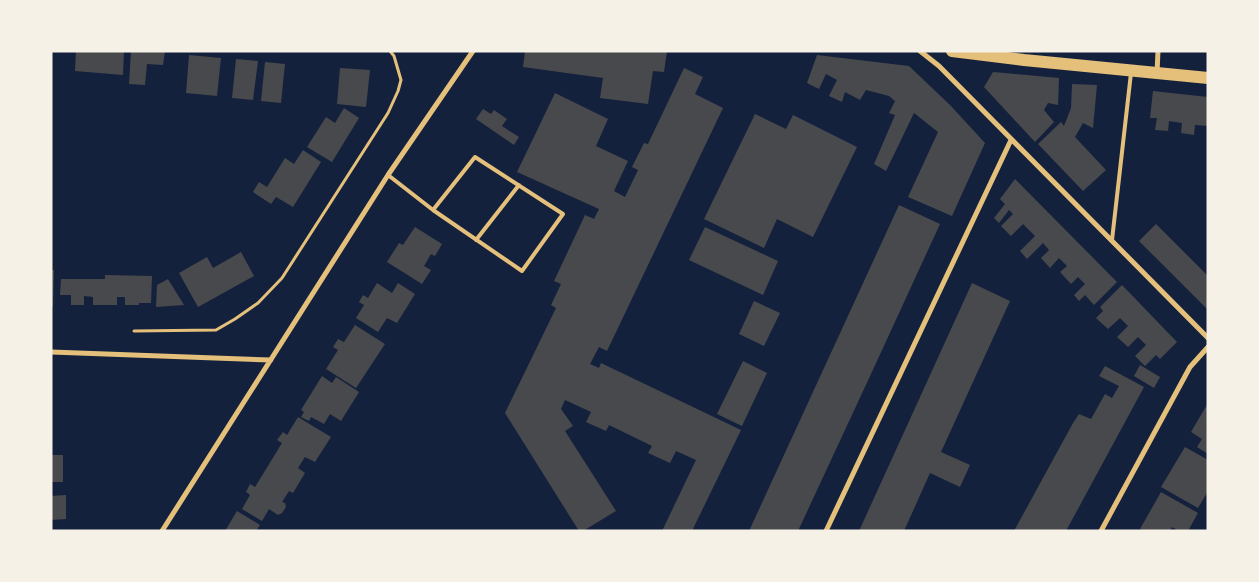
<svg xmlns="http://www.w3.org/2000/svg" width="1259" height="582" font-family="Figtree,sans-serif">
<style>
.building{fill:#48494c}
.lines{fill:none;stroke-linecap:round;stroke-linejoin:round}
.path{stroke:#e5c07b;stroke-width:3}
.service{stroke:#e5c07b;stroke-width:4}
.minor{stroke:#e5c07b;stroke-width:5}
.primary{stroke:#e5c07b;stroke-width:12}
</style>
<rect width="100%" height="100%" fill="#14213d"/>
<!-- building -->
<path class="building" d="M76,51H124L123,75L75,71Z
M131,51H165L163,65L147,64L145,85L129,84Z
M525,51H667L664,72L653,71L648,104L600,98L603,78L523,67Z
M189,55L221,58L217,96L186,93Z
M817,55L909,66L950,105L985,143L952,216L908,197L938,132L914,113L886,171L874,164L895,115L889,113L895,101L889,96L866,90L860,100L845,92L842,102L829,96L837,80L826,74L819,89L807,83Z
M236,59L258,61L253,100L232,98Z
M265,62L285,64L281,103L261,101Z
M340,68L370,70L366,107L337,104Z
M684,68L703,77L695,94L723,108L607,351L599,347L590,364L599,368L601,363L741,430L692,531H662L696,460L676,451L670,463L648,453L652,446L609,425L606,431L586,422L591,412L565,400L561,409L573,426L565,431L616,511L583,531H579L505,413L556,308L551,305L561,284L554,281L585,215L594,219L599,209L517,172L555,93L608,119L596,146L628,161L614,191L625,197L638,170L632,167L644,143L648,144Z
M993,72L1059,78L1058,105L1048,103L1044,110L1054,122L1035,142L984,87Z
M1072,84L1097,85L1093,128L1083,123L1075,137L1106,170L1083,191L1038,144L1061,122L1064,126L1071,108Z
M1153,91L1208,97V126L1195,125L1194,135L1181,133L1182,123L1169,121L1168,131L1155,130L1157,118H1150Z
M344,108L359,118L332,162L307,147L326,117L335,123Z
M483,109L491,114L494,110L507,119L502,126L519,137L514,145L476,119Z
M755,114L786,129L793,115L857,147L813,237L777,219L764,248L704,219Z
M303,150L321,162L293,207L276,197L271,204L253,192L259,182L267,187L285,158L294,164Z
M1015,179L1117,282L1094,305L1085,295L1079,301L1074,295L1085,284L1078,277L1071,284L1060,272L1067,266L1059,258L1050,268L1041,258L1049,250L1043,243L1027,259L1020,251L1035,236L1023,224L1011,236L1001,226L1013,214L1009,210L999,223L994,218L1005,204L1000,199Z
M899,205L940,224L871,374L798,531H749Z
M1156,224L1208,276V310L1139,241Z
M415,227L442,244L435,256L431,254L424,266L431,270L422,284L387,262L399,243L403,245Z
M705,227L778,261L763,295L689,260Z
M241,252L254,276L198,307L179,273L207,257L213,268Z
M51,270H54L53,307H51Z
M105,275L152,276L151,303H139V305H125V297H117V305H93V297L84,296V305H71V295H60L61,279H105Z
M168,279L184,305L156,307L157,285Z
M377,283L392,293L398,283L415,294L397,323L387,318L378,332L356,318L364,305L359,302L363,295L368,298Z
M972,283L1010,301L941,452L970,465L960,487L930,473L904,531H859Z
M1122,285L1177,342L1160,359L1156,355L1145,366L1135,356L1146,345L1138,337L1128,347L1117,337L1128,326L1120,318L1108,329L1096,318L1103,311L1100,307Z
M754,301L780,313L764,346L739,334Z
M355,325L385,344L356,388L326,369L338,350L333,347L338,339L344,342Z
M743,361L767,373L742,426L717,414Z
M1140,365L1160,377L1154,388L1134,376Z
M1105,366L1144,387L1066,531H1014L1073,423L1079,414L1091,419L1105,394L1112,398L1119,386L1099,376Z
M322,376L332,383L336,377L359,392L341,421L330,414L324,424L311,417L309,421L301,417L304,412L301,410Z
M1208,403V454L1197,447L1202,439L1191,432Z
M298,417L331,437L315,462L305,457L298,468L305,473L293,493L289,491L282,502L285,503L286,507L282,513L278,515L269,509L262,521L242,509L250,495L246,492L250,484L255,487L282,443L277,440L283,432L287,435Z
M1185,447L1208,460V491L1198,508L1161,487Z
M51,455H63V482H51Z
M1161,492L1198,513L1188,531H1179L1172,527L1170,531H1144L1140,529Z
M66,495V519L51,520V496Z
M237,511L260,525L256,531H225Z"/>
<g class="lines">
<!-- path -->
<path class="path" d="M134,331L216,330L235,319L258,303L282,278L388,113L398,91L401,80L394,56L390,51"/>
<!-- service -->
<path class="service" d="M388,175L433,210L522,271L563,214L475,157L433,210
M476,240L519,185
M1112,240L1131,73"/>
<!-- minor -->
<path class="minor" d="M920,51L939,66L1208,338
M1157,73L1158,51
M51,352L271,360
M162,531L388,175L473,51
M826,531L1011,140
M1101,531L1190,367L1208,347"/>
<!-- primary -->
<path class="primary" d="M952,51L1024,60L1208,78"/>
</g>
<!-- border -->
<rect width="1259" height="582" fill="none" stroke="#f6f1e7" stroke-width="105"/>
</svg>
